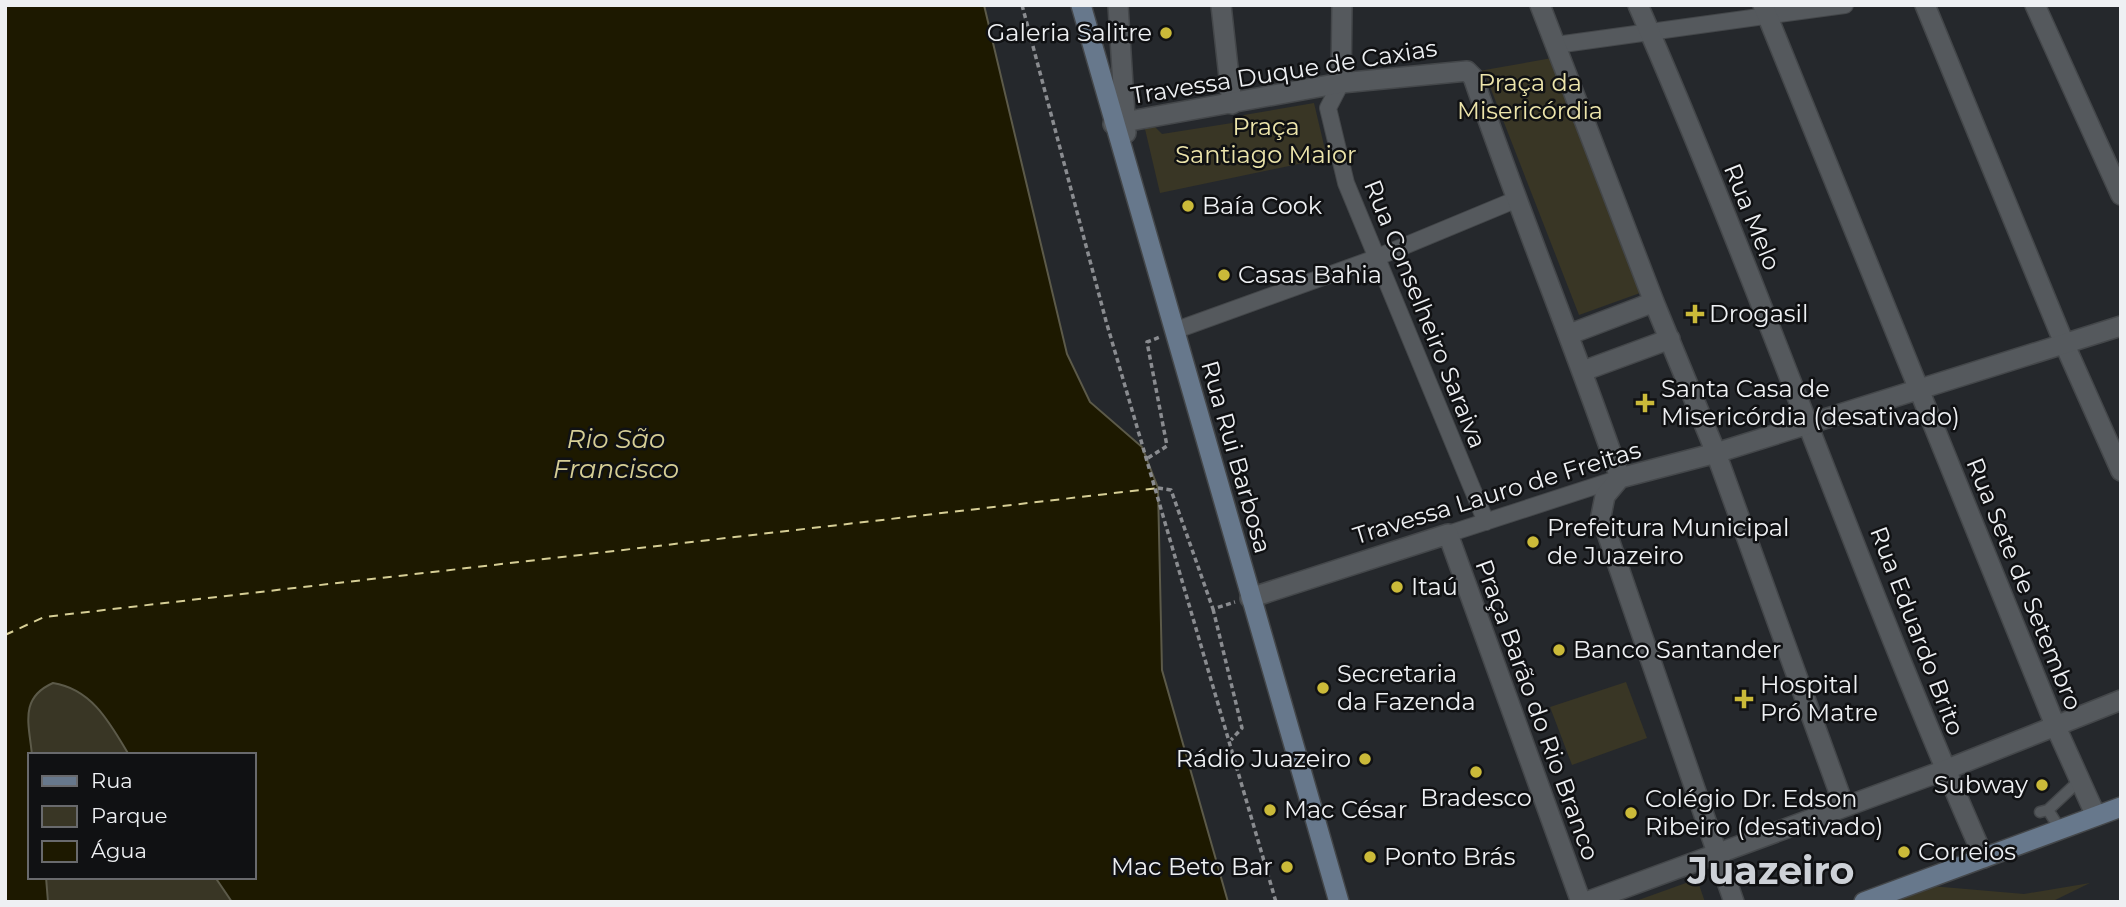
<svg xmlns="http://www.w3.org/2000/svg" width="2126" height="907" font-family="Montserrat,sans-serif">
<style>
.green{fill:#393625}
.water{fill:#1d1900;stroke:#5c5a49;stroke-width:2}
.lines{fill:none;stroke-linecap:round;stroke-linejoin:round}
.ferry{stroke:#d6ce95;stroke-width:2;stroke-dasharray:9 7;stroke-linecap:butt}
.service-casing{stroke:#44474a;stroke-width:13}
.pedestrian-casing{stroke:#44474a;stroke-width:18}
.minor-casing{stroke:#44474a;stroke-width:22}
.tertiary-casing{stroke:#44474a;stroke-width:22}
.secondary-casing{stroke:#44474a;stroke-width:22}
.path{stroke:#8a8c90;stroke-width:3.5;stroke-dasharray:5 3.5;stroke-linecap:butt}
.service{stroke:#55595d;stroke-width:10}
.pedestrian{stroke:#55595d;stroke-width:16}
.minor{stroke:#55595d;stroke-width:19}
.tertiary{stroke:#55595d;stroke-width:19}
.secondary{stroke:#67788c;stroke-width:19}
.poi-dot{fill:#cbba39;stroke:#101113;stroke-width:2.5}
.labels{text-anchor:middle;stroke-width:5;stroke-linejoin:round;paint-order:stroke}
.poi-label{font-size:24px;fill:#eef0f3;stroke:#101113;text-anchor:start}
.street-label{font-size:24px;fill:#eef0f3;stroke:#101113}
.park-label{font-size:24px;fill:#ede5ab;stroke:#101113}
.water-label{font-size:26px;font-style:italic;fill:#d6ce95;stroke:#101113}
.town-label{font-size:38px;font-weight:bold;fill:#cdd1d7;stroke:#101113}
</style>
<rect width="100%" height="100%" fill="#25282c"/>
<!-- green -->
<path class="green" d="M1552,58L1640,293L1579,315L1487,79L1479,71Z
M1314,103L1327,158L1160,193L1145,129L1154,126L1162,134L1232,123L1244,115Z
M1626,682L1647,738L1572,765L1550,707Z
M53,683C92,689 110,723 129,755H32C28,724 20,698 53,683Z
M46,877H215L232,902H49Z
M1697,879L1705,902H1633Z
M2090,883L2051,902H1886L1931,886L2024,894Z"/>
<!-- water -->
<path class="water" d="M5,5H984L1067,354L1090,402L1142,447L1158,488L1162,670L1228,902H232L215,877H254V755H129C110,723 92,689 53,683C19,698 29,724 32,755H30V877H46L48,902H5Z"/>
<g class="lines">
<!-- ferry -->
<path class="ferry" d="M5,635L44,617L1158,488"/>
<!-- service casing -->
<g class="service-casing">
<path id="service" d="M2048,810L2080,780
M2040,812L2048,810L2060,829"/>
</g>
<!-- pedestrian casing -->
<g class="pedestrian-casing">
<path id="pedestrian" d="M1556,45L1845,5
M1341,83L1328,108L1346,183L1486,522
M1182,328L1373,259L1515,200
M1448,534L1620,478"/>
</g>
<!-- minor casing -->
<g class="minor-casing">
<path id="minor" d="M1221,5L1232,104
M1638,5C1761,286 1860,577 1984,858
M1925,5L2064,343L2121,471
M2035,5L2121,195"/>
</g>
<!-- tertiary casing -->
<g class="tertiary-casing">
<path id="tertiary" d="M1118,5L1126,133
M1540,5L1654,302L1716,453L1844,806
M1763,5L2055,725L2096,816
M1341,83L1342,5
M1113,124L1341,83L1467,71L1473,77C1519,212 1574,343 1620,478
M1570,334L1654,302
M1583,371L1670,339
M1620,478L1716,453L2121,326
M1620,478L1605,496L1601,516L1734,902
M1250,598L1448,534L1581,902
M1586,902L1945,770L2121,700"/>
</g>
<!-- secondary casing -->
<g class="secondary-casing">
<path id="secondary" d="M1081,5L1339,902
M1864,902L2121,807"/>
</g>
<!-- path -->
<path class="path" d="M1022,5L1106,321L1276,902
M1148,458L1167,446L1147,342L1160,337
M1158,488L1171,490L1213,609L1235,602
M1213,609L1242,728L1231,740"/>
<!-- service -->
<use href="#service" class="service"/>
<!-- pedestrian -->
<use href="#pedestrian" class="pedestrian"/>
<!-- minor -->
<use href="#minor" class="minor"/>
<!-- tertiary -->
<use href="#tertiary" class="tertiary"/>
<!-- secondary -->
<use href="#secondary" class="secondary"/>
</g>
<!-- markers -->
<g class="poi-dot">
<circle cx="1166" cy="33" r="7"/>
<circle cx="1188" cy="206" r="7"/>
<circle cx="1224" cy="275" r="7"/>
<path d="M1691.5 303.5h7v7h7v7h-7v7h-7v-7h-7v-7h7z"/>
<path d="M1641.5 392.5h7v7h7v7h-7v7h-7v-7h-7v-7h7z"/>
<circle cx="1533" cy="542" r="7"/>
<circle cx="1397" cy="587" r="7"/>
<circle cx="1559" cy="650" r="7"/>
<circle cx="1323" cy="688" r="7"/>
<path d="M1740.5 688.5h7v7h7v7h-7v7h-7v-7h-7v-7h7z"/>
<circle cx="1365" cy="759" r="7"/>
<circle cx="1476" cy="772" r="7"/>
<circle cx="2042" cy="785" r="7"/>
<circle cx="1270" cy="810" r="7"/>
<circle cx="1631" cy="813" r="7"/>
<circle cx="1904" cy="852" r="7"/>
<circle cx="1370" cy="857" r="7"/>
<circle cx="1287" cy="867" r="7"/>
</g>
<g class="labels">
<!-- poi labels -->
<g class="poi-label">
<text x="1152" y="41" text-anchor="end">Galeria Salitre</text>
<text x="1202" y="214">Baía Cook</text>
<text x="1238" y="283">Casas Bahia</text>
<text x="1709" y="322">Drogasil</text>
<text x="1661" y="397">Santa Casa de<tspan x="1661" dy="28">Misericórdia (desativado)</tspan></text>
<text x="1547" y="536">Prefeitura Municipal<tspan x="1547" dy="28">de Juazeiro</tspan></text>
<text x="1411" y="595">Itaú</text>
<text x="1573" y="658">Banco Santander</text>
<text x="1337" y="682">Secretaria<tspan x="1337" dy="28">da Fazenda</tspan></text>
<text x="1760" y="693">Hospital<tspan x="1760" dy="28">Pró Matre</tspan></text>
<text x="1351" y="767" text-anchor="end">Rádio Juazeiro</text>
<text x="2028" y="793" text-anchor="end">Subway</text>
<text x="1476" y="806" text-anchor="middle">Bradesco</text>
<text x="1645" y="807">Colégio Dr. Edson<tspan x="1645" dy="28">Ribeiro (desativado)</tspan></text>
<text x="1284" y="818">Mac César</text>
<text x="1918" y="860">Correios</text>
<text x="1384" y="865">Ponto Brás</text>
<text x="1273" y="875" text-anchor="end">Mac Beto Bar</text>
</g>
<!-- street labels -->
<g class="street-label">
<text transform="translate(1284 72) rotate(-9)" y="8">Travessa Duque de Caxias</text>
<text transform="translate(1752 217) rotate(68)" y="8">Rua Melo</text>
<text transform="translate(1425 314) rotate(68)" y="8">Rua Conselheiro Saraiva</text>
<text transform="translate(1236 457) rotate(74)" y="8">Rua Rui Barbosa</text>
<text transform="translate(1497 493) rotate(-17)" y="8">Travessa Lauro de Freitas</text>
<text transform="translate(2024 584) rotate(68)" y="8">Rua Sete de Setembro</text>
<text transform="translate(1917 631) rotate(69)" y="8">Rua Eduardo Brito</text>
<text transform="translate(1537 710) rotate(70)" y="8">Praça Barão do Rio Branco</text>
</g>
<!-- park labels -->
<g class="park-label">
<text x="1530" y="91">Praça da<tspan x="1530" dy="28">Misericórdia</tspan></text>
<text x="1266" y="135">Praça<tspan x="1266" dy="28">Santiago Maior</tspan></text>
</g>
<!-- water labels -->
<g class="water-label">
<text x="616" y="448">Rio São<tspan x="616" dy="30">Francisco</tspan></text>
</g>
<!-- town labels -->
<g class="town-label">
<text x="1771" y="884">Juazeiro</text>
</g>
</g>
<!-- border -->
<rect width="2126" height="907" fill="none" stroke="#eef0f3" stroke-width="14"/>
<!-- legend -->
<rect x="28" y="753" width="228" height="126" fill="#101113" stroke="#696a6d" stroke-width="2"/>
<rect x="42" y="776" width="35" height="10" fill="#67788c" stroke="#696a6d" stroke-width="2"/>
<text x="91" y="788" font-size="21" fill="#eef0f3">Rua</text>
<rect x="42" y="806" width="35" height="21" fill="#393625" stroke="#696a6d" stroke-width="2"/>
<text x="91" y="823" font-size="21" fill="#eef0f3">Parque</text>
<rect x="42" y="841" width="35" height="21" fill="#1d1900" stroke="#696a6d" stroke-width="2"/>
<text x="91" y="858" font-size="21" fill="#eef0f3">Água</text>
</svg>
